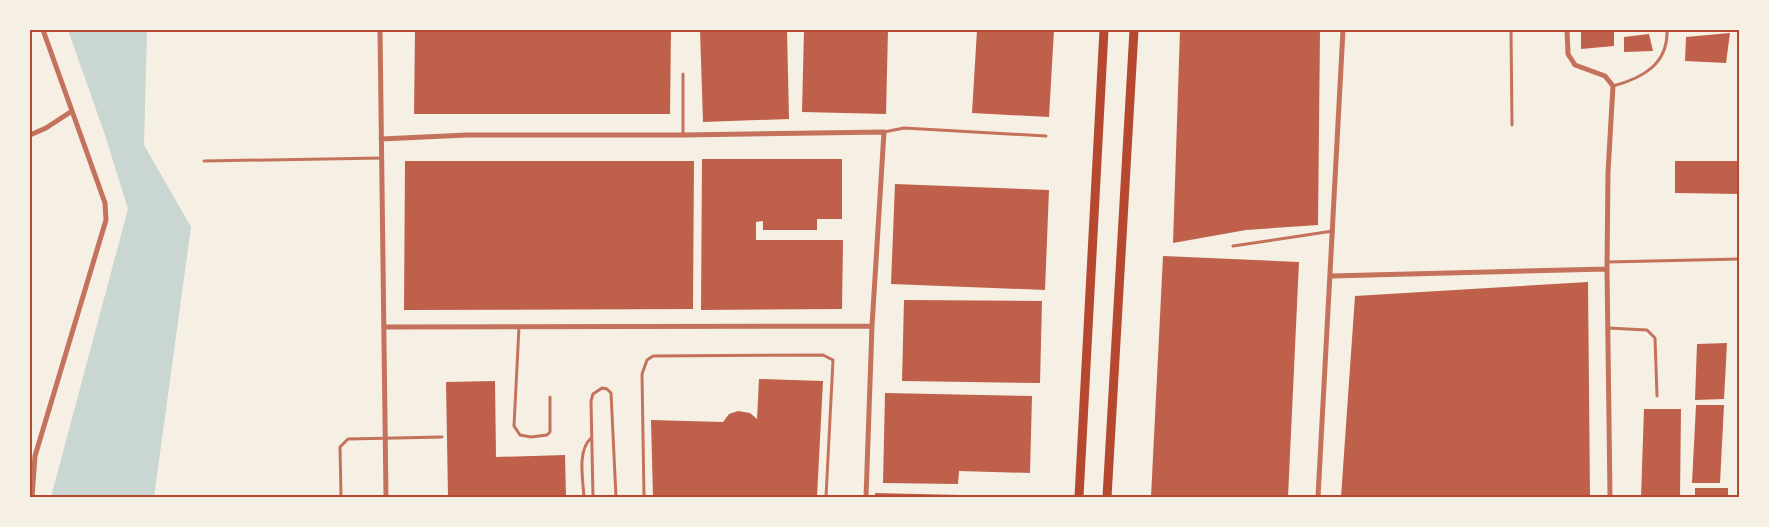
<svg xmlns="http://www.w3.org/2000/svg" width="1769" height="527" font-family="'Noto Serif',serif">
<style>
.water{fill:#c9d6d2}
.building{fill:#bf614a}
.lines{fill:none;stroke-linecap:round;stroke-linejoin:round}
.service{stroke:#c5725c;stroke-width:3}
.minor{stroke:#c5725c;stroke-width:5}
.secondary{stroke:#b5482f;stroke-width:9}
.neatline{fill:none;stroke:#b5482f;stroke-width:2}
</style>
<rect width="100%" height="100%" fill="#f6efe4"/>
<!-- water -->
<path class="water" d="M68,30H147L144,145L191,227L154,497H51L128,209L105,135Z"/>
<!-- building -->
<path class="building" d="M415,30H671L670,114H414Z
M700,30H787L789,119L703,122Z
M804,30H888L886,114L802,112Z
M977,30H1054L1049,117L972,113Z
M1180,30H1320L1318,225L1246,230L1173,243Z
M1581,30H1614V46L1581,49Z
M1730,33L1726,63L1685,61L1686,37Z
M1649,34L1653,51L1624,52V37Z
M702,159H842V219H817V230H763V221L756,222V240H843L842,309L701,310Z
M405,161H694L693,309L404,310Z
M1675,161H1739V194L1675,193Z
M895,184L1049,190L1045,290L891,284Z
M1163,256L1299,262L1288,497H1151Z
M1588,282L1590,497H1341L1355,296Z
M904,300L1042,301L1040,383L902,381Z
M1727,343L1724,399L1695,400L1697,344Z
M759,379L823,381L817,497H653L651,420L723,422L729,414L738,411L750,413L757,419Z
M495,381L496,457L565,455L566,497H448L446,382Z
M885,393L1032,396L1030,473L959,471L958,484L883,483Z
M1696,405H1724L1720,483H1692Z
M1644,409H1681L1680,497H1641Z
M1695,488H1728V497H1695Z
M875,493L962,495V497H875Z"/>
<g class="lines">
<!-- service -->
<path class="service" d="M1511,30L1512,125
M683,74V135
M1613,86C1643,78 1668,64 1667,30
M884,132L904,128L1046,136
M204,161L382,158
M1233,246L1333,231
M1607,262L1739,259
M519,327L514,426L520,435L531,437L547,435L550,432V397
M1608,328L1647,330L1655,338L1657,396
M341,497L340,447L348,439L442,437
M584,497C583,479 577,451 591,438
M593,497L591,401L593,394L602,388L607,389L611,393L616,497
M644,497L642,374L647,360L653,356L823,355L833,360L826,497"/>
<!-- minor -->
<path class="minor" d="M380,30L386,497
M1567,30L1568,54L1575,65L1605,76L1613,86L1608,172L1607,269L1610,497
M30,135L46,128L72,111
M381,139L467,135H683L884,132L872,326L866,497
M1331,276L1607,269
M384,327L872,326
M32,497L35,456L106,220L105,203L43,30
M1318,497L1343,30"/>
<!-- secondary -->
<path class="secondary" d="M1079,497L1104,30
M1107,497L1134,30"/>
</g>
<!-- border -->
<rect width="1769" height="527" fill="none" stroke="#f6efe4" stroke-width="62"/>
<rect x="31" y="31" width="1707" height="465" class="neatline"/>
</svg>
